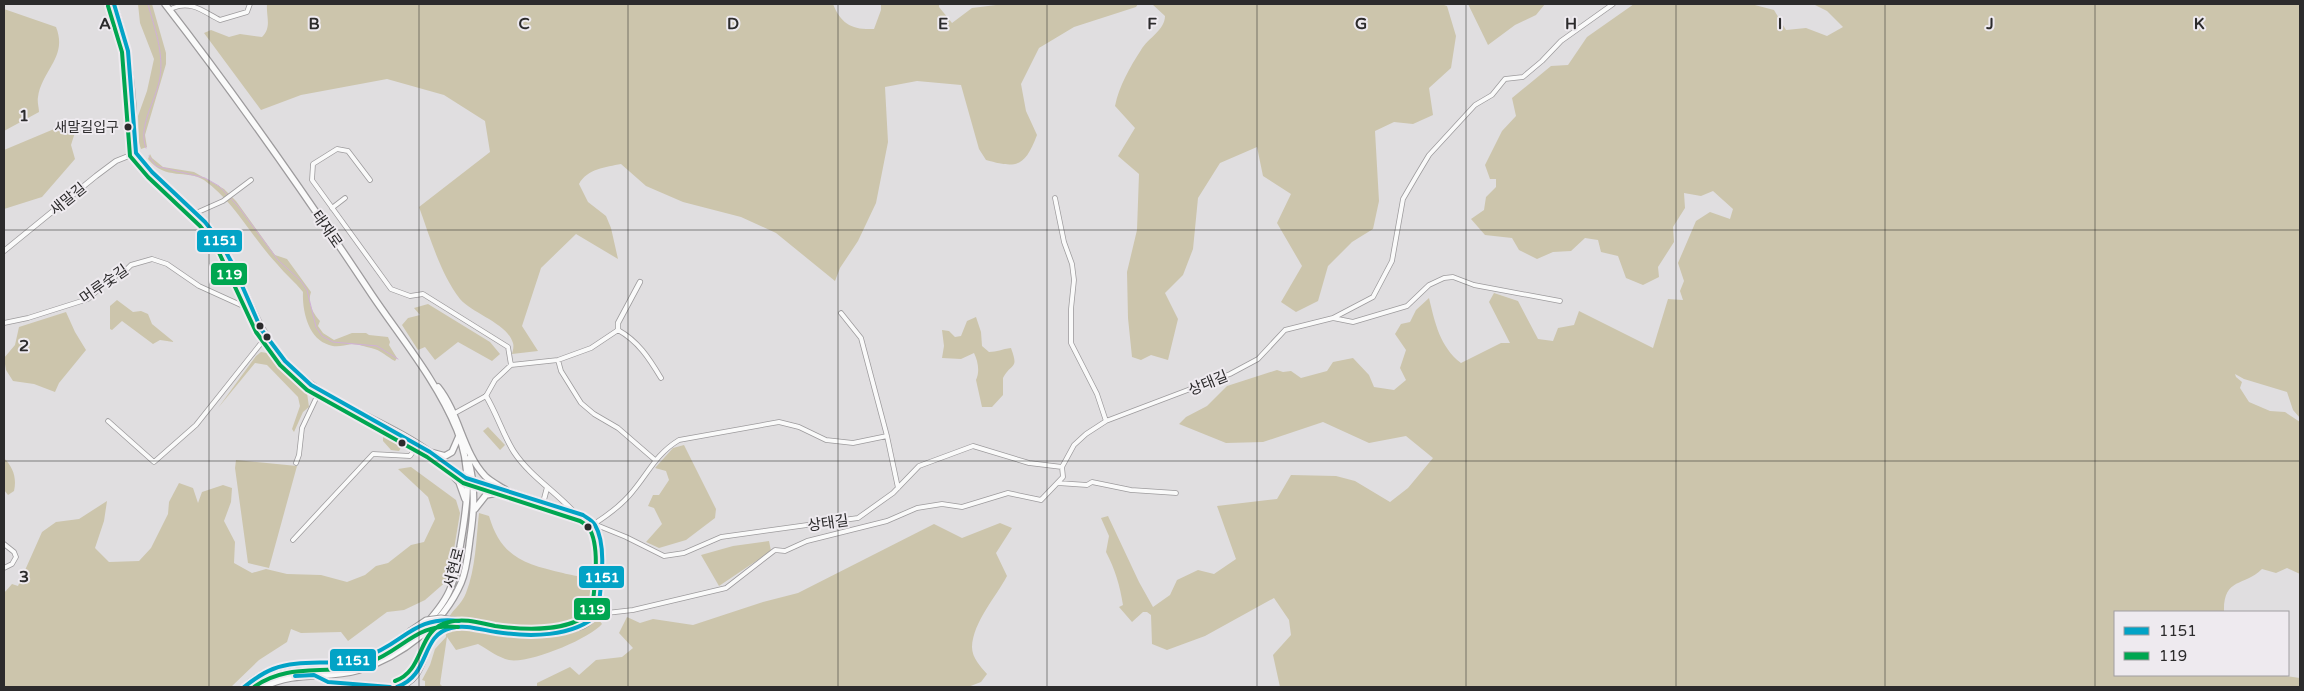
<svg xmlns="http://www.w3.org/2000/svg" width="2304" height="691" font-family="'Varela Round','Noto Sans KR',sans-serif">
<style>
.green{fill:#ccc5ac}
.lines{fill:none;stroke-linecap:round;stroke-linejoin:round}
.stream{stroke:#d0b0d7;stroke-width:1}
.minor-casing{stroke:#9d9b9d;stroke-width:5.5}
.tertiary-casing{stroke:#9d9b9d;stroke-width:6}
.secondary-casing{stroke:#9d9b9d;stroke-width:7}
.primary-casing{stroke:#9d9b9d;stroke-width:8}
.minor{stroke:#fafafa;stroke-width:4}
.tertiary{stroke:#fafafa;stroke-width:4.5}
.secondary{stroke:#fafafa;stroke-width:5}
.primary{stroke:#fafafa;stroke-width:5.5}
.secondary-bridge-casing{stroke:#9d9b9d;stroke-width:7;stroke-linecap:butt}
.secondary-bridge{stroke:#fafafa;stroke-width:5}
.bus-1-casing{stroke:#eeeaef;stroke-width:8}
.bus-2-casing{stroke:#eeeaef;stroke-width:8}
.bus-1{stroke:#02a3c6;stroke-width:4}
.bus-2{stroke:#00a651;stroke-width:4}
.grid{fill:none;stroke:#2c2b2c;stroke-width:1;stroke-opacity:0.55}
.bus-dot{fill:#2c2b2c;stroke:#eeeaef;stroke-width:2}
.labels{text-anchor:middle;stroke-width:4;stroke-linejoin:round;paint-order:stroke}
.bus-label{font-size:14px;fill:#2c2b2c;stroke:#eeeaef;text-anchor:end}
.street-label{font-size:15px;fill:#2c2b2c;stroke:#eeeaef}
.grid-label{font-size:16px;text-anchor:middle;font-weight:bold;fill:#2c2b2c;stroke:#eeeaef;stroke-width:4;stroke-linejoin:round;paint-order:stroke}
.line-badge{stroke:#eeeaef;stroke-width:2}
.badge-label{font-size:14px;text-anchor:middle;font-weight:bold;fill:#fff}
</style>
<rect width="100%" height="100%" fill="#e0dee0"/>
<!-- green -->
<path class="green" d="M138,4H152L166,53V64L145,135L147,147L141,149L139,143L138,116L147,91L154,59L140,23Z
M267,4H833C841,24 852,30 874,29L881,10V4H939V7L952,23L972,8L1004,4H1138L1136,7L1074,27L1039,48L1021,84L1026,111L1037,135C1025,166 1018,169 986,160L979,149L961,85L917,81L885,87L888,142L876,203L858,241L840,268L835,281L776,233L741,217L683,202L646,186L621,164C606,167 587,169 579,184L588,202L606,216L611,228L618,259L576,234L541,268L522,326L538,351L512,354C513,351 514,346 513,343C507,323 473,314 460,299C440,273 430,237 419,207L490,152L485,121L444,95L387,79L301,95L261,110L204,33L211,30L229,37L240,34L262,37C272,27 266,17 267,4Z
M1152,4H1441L1447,6L1456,36L1451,68L1429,88L1433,115L1413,124L1394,122L1375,131L1379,201L1373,229L1352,242L1328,266L1318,301L1296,312L1281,302L1302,266L1277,223L1291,194L1263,176L1257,147L1220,163L1198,198L1193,249L1183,275L1165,293L1178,319L1168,360L1151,355L1141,360L1132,357L1128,318L1127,272L1137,230L1139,174L1118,156L1135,128L1115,106C1119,86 1130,67 1141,50C1148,38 1165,30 1165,16Z
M1468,4H1545L1536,15L1515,25L1488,45Z
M1634,4H1751L1774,10L1786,30L1806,28L1827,36L1843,27L1827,11L1813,4H2300V418L2293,410L2287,392L2244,379L2235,374L2236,377L2242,382L2240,388L2249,402L2270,411L2285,412L2300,422V574L2287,568L2276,573L2262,569C2244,587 2223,577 2224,612H2115V675H2280L2300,678V687H1280L1273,655L1291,635L1289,620L1274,598L1205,636L1167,650L1152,644L1151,615L1147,612H1143L1132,622L1119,607L1123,605C1120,586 1115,569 1106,552L1109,536L1101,518L1108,516L1139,582L1153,607L1170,595L1177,580L1198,570L1214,574L1236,559L1217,506L1277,499L1291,475L1336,476L1355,481L1390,502L1408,488L1433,458L1406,436L1369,443L1323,422L1263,442L1226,443L1179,424L1186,417L1207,406L1227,386L1277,370L1283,372L1291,371L1301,378L1327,371L1333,362L1353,358L1369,375L1374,387L1394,390L1406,380L1400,368L1406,350L1395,334L1401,324L1410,322L1416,310L1429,298C1435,323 1440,347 1461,363L1501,343H1510L1489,302L1494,293L1518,301L1538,339L1553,341L1558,328L1574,325L1579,311L1653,348L1668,299L1683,300L1680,291L1684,281L1678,263L1696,221L1710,212L1730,219L1733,209L1713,191L1701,196L1684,193L1685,208L1673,227L1674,242L1658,267L1659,277L1643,285L1626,278L1618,256L1601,252L1598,240L1585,238L1571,251L1553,252L1537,259L1519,250L1512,238L1485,235L1471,219L1484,210L1486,197L1496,187V179H1490L1485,165L1502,131L1516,116L1512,98L1551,66L1568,65L1587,37Z
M4,9L56,27C68,57 42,70 38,97C37,102 39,108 39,112L4,131Z
M66,124L77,126L71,145L75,159L42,197L4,209V150Z
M150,154L152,158L163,167L194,172L224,189L236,201L275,255L287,259L311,292C307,303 313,313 320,321L318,326L323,333L334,340L352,333H366L369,335L388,337L390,342L389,345L397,358L395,361C387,357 381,350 371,348C366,347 358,344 352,344C344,345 337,348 329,345C308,339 302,310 303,292C295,282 285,274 277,264C252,238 234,201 204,180C186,169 166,181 148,159Z
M117,300L133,312L141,311L148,314L152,324L174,342L160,340L153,344L122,321L112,330L110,329V306Z
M428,304L490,342L500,354L492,361L458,342L435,360L425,347L418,350L402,325L408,318L420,315L414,308Z
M66,312L75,332L86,350L59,383L55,392L34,384L13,381L6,370L4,358L15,345L19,327Z
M976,317L981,332L982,346L989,352C997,352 1002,349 1011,348C1019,370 1012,362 1003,378V395L992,407H982L976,380C980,372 978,361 974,353L961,359L942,358L944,346L942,330L949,331L955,337L961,336L967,321Z
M261,352L267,353L281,371L307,393L309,407L303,412L294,432L292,429L300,406L298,397L267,365L255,363L218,408L256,356Z
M488,427L505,445L500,450L483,431Z
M383,433L402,446L399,451L391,450L383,441Z
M684,445L716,509L715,518L686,540L659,548L646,542L662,524L654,508L648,506L653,495H659L669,480L666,471L655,468L673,448Z
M4,458C13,467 17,478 14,491L8,495L4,490Z
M236,460L297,466L269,568L248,563L235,468Z
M411,467L456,500L460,513L449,579L425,600L404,610L387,612L348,641L341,632L301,633L291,629L287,642L259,660L231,687H4V593L12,584L18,586L42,532L56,522L79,519L107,501L104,521L95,548L109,562L139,561L151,548L168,514L169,502L179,483L193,488L198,503L202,492L223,485L232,488L231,502L224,521L235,542L234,563L252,573L266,569L287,574L321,575L347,582L365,575L376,566L388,563L411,545L424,542L435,519L428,497L398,469Z
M479,513L489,516C501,557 524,564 563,573C569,575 579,575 584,580C595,589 588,600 593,612C595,616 600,621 602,624C589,639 529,664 509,660C499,658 487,649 478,644L456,650L447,637L440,684L443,687H425V681L422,680L430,665L435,649L446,637C444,611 458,612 466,593C476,568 476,539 479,513Z
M1000,523L1012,528L996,553L1007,576C996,597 973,622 972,647C972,658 981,667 987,674L981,682L968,687H537V683L570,667L579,675L596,660L622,657L633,648L619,633L627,617L640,623L653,619L693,625L763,602L798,593L934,524L962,538Z
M769,541L771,551L719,586L701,555L733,546Z"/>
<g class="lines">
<!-- stream -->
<path class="stream" d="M146,148C137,126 157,99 160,77C164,52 154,27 148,4
M149,156L156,166L205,178L219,186L238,206L278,260L301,281L307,290L316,327L322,336L333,342L377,346L398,359"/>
<!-- minor casing -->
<g class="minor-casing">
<path id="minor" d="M173,8C191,0 204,12 220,20L247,12L250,4
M370,180L348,151L337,149L313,164L312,180L391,289L410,296L423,294L508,347L511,365
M1055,198L1064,242L1072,264L1074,280L1071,309V343L1097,394L1106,421
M332,208L345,198
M196,213L223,201L251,180
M841,313L861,338L887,436L898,488
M1333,318L1373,297L1392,261L1403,199L1417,175L1429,155L1475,105L1492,95L1505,79L1523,77L1542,61L1561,41L1613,4
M4,323L28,318L88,299L111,278L123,273L131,265L152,259L167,264L199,286L254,311
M558,360L561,371L581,403L594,414L618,428L655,460
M455,413L486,396L495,380L511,365L558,360L591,348L618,330C638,341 649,358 661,378
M108,421L154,462L196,425L266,337
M296,463L299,455L302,428L320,390
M1058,483L1087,485L1092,482L1131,490L1176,493
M594,524L626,537L664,556L684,553L721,537L858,518L893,493L919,466L973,446L1029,463L1062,467L1074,445L1086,434L1106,421L1230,374L1258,359L1285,330L1333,318L1353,322L1407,306L1429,285L1444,278L1453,277L1474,285L1560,301
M594,524C608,515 622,505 633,491C649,472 656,454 679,440L779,422L799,427L826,440L853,443L887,436
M293,540L373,454L410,456L418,445
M4,544L14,552L16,557L12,564L4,568
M598,614L633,610L726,588L775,550L785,551L807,541L887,521L917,508L942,504L962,507L1008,493L1041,500L1063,477L1062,467"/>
</g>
<!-- tertiary casing -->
<g class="tertiary-casing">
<path id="tertiary" d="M4,251L96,176L116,161L136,153
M618,330V323L640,282
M486,396C497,414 503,435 514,452C530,476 555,491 574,512
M543,503L547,488"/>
</g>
<!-- secondary casing -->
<g class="secondary-casing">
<path id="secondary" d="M114,4C126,40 130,66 133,104C134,118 131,139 136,153C142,170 190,206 205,222C241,263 248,319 283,359C321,403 387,419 433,454
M498,627L541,630
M315,675L328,682L390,687
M244,687C283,652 318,670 364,658C381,653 396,642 410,631
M397,687C430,681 419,639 446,629C461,623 481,630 496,632C521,636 555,635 580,627C587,625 593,619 598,614L601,551L594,524L583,515L466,478L440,459"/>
</g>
<!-- primary casing -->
<g class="primary-casing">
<path id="primary" d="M165,4C237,97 307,197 372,295C401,338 437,381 457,430C473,469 467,507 460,547C457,560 456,575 451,587C446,601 435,614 425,625C403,647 372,664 341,668C308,672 283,667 253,687
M438,387C459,413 463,453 485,476C491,482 500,486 507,491
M430,452L459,482L465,499
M430,452L445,456L452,452L459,436
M475,509L486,495L507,491
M263,687C297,670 326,680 359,670C402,656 443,625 461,583C467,569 468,553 470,538C474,511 476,486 468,459"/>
</g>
<!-- minor -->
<use href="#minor" class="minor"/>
<!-- tertiary -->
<use href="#tertiary" class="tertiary"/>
<!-- secondary -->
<use href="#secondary" class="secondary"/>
<!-- primary -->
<use href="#primary" class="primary"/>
<!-- secondary-bridge casing -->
<g class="secondary-bridge-casing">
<path id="secondary-bridge" d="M410,631L426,620L441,618L498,627"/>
</g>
<!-- secondary-bridge -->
<use href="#secondary-bridge" class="secondary-bridge"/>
<!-- bus-1 casing -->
<g class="bus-1-casing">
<path id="bus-1" d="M114,4L128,51L136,153L152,172L205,222L220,241L233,265L261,329L285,361L311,385L430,452L466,478L583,515C587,518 592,520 595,525C608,547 600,589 598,614C573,638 528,637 496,632C481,630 466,624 451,628C420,635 431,675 397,687
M295,676L314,675L328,682L390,687
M244,687C253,680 262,673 273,669C302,658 335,667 365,657C403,645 413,615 459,621"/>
</g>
<!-- bus-2 casing -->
<g class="bus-2-casing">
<path id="bus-2" d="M108,6L122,52L130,156L148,177L200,226L215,244L256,332L280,365L307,390L427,457L463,483L580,521C583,523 587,525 589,528C601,547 594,590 592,611C569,633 525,630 495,626C480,623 465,618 449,622C416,629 426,670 395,681
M254,687C289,661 330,677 368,663C404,650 416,622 458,627"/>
</g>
<!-- bus-1 -->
<use href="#bus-1" class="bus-1"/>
<!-- bus-2 -->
<use href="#bus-2" class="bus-2"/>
</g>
<!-- grid -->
<path class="grid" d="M209,4V687M419,4V687M628,4V687M838,4V687M1047,4V687M1257,4V687M1466,4V687M1676,4V687M1885,4V687M2095,4V687M4,230H2300M4,461H2300"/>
<!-- markers -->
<g class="bus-dot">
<circle cx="128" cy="127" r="4.5"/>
<circle cx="260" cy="326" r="4.5"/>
<circle cx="267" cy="337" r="4.5"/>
<circle cx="402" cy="443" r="4.5"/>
<circle cx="588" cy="527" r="4.5"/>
</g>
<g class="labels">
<!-- bus labels -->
<g class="bus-label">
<text x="119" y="132">새말길입구</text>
</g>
<!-- street labels -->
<g class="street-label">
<text transform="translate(68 199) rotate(-39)" y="5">새말길</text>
<text transform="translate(327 229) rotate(55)" y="5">태재로</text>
<text transform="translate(104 284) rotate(-35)" y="5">머루숯길</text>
<text transform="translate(1208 383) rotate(-22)" y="5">상태길</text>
<text transform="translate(828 523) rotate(-8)" y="5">상태길</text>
<text transform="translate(454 568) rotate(-75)" y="5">서현로</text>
</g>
</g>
<g class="grid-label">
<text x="105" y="29">A</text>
<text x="314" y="29">B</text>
<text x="524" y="29">C</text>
<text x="733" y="29">D</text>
<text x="943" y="29">E</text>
<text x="1152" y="29">F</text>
<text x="1361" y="29">G</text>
<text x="1571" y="29">H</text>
<text x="1780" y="29">I</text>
<text x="1990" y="29">J</text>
<text x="2199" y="29">K</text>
<text x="24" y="121">1</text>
<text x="24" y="351">2</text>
<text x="24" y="582">3</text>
</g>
<g class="line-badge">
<rect x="196" y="229" width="47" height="24" rx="5" fill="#02a3c6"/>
<rect x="210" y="262" width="38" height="24" rx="5" fill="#00a651"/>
<rect x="578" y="565" width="47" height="24" rx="5" fill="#02a3c6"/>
<rect x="573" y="597" width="38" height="24" rx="5" fill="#00a651"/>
<rect x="329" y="648" width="48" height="24" rx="5" fill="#02a3c6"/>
</g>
<g class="badge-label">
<text x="220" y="245">1151</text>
<text x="229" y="279">119</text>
<text x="602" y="582">1151</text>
<text x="592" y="614">119</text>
<text x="353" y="665">1151</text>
</g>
<!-- border -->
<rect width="2304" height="691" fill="none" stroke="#2c2b2c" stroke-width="10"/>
<!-- legend -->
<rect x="2114" y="611" width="175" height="65" fill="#eeeaef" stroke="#a09ea1"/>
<rect x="2124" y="627" width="25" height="8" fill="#02a3c6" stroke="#a09ea1"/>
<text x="2159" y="636" font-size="15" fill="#2c2b2c">1151</text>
<rect x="2124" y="652" width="25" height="8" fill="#00a651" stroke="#a09ea1"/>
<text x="2159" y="661" font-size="15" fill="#2c2b2c">119</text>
</svg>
